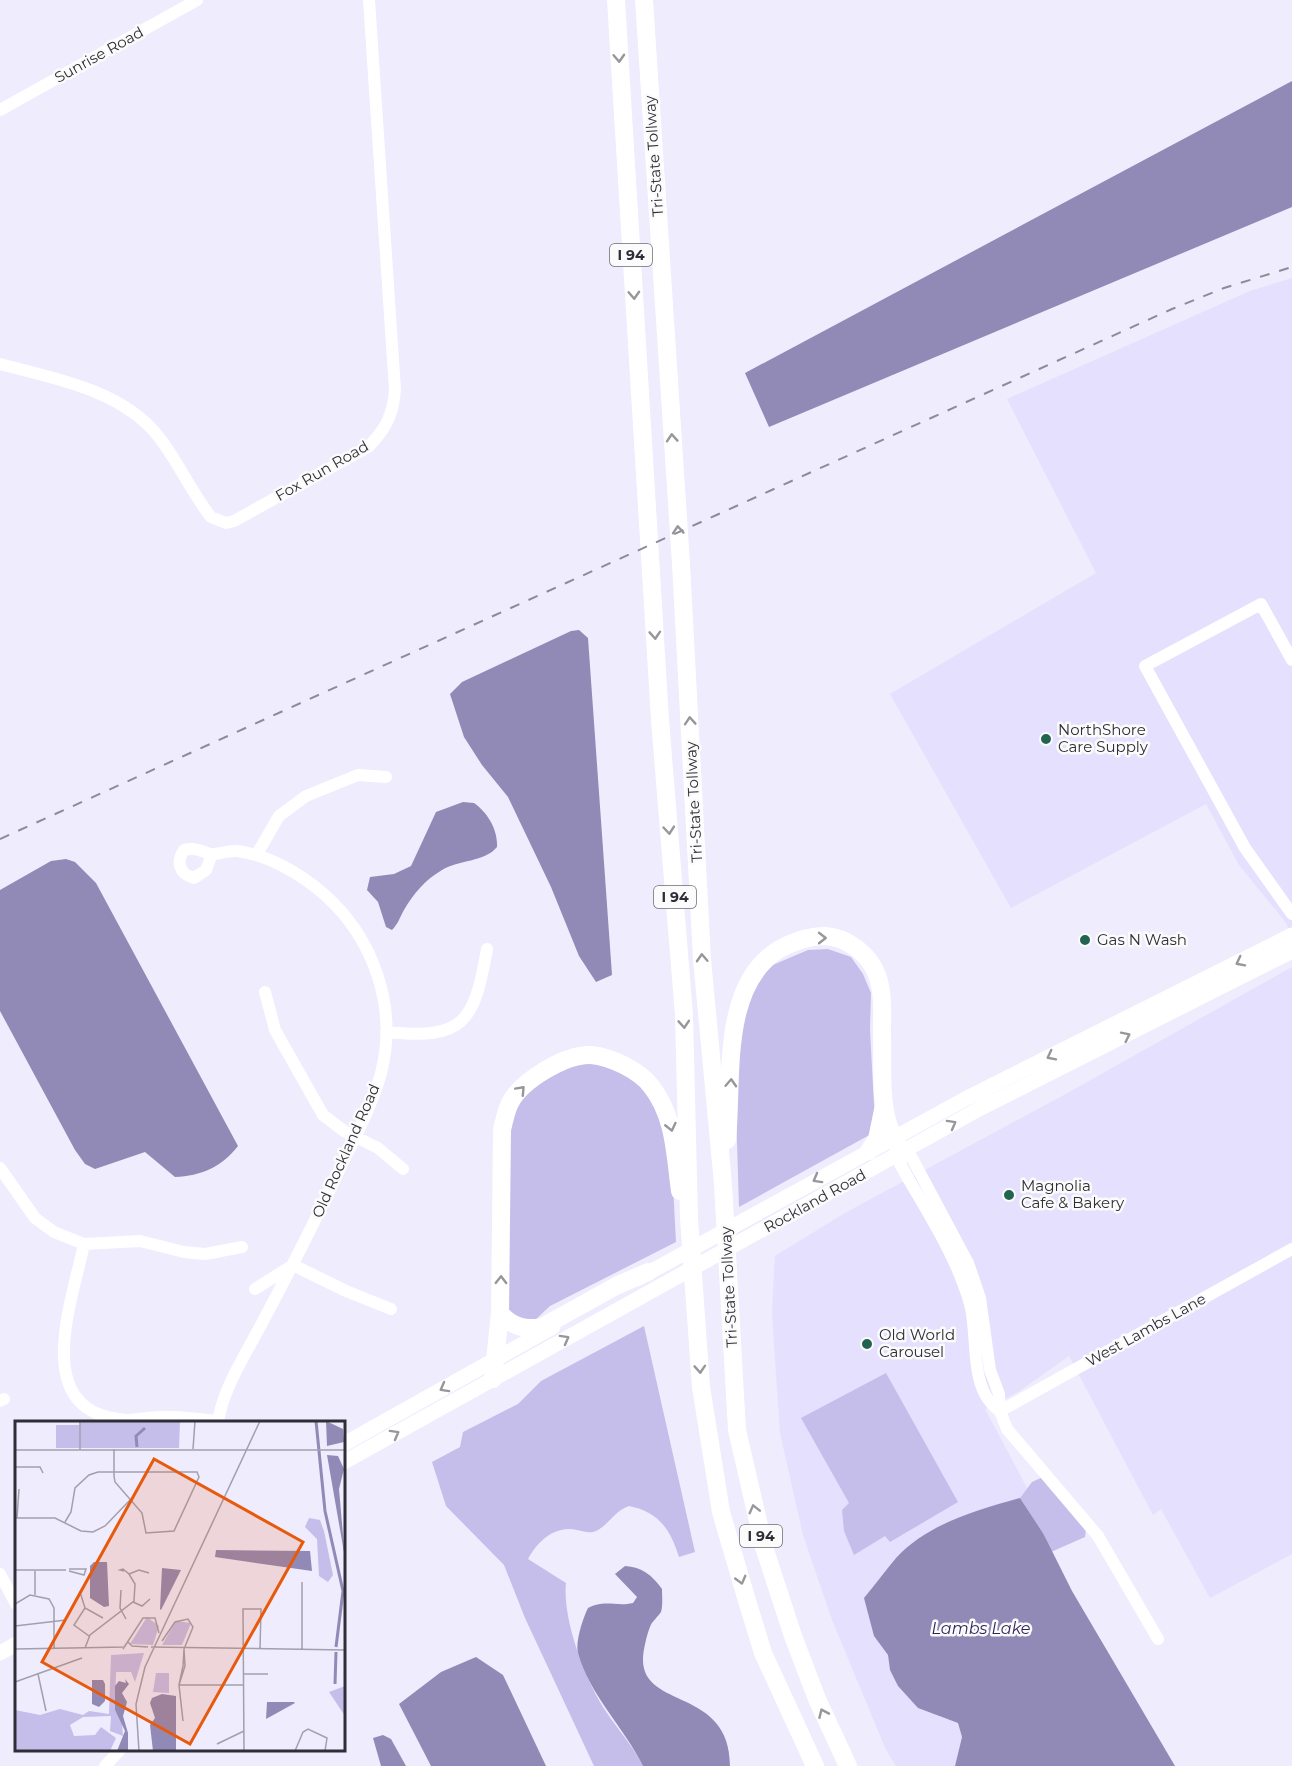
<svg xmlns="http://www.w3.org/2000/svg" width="1292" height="1766" font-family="Montserrat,sans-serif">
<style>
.built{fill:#e4e0fd}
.green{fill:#c5beeb}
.water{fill:#918ab6}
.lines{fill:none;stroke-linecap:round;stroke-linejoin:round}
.minor{stroke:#fff;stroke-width:12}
.major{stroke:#fff;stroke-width:15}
.highway{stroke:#fff;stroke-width:18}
.rail{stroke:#8c8b97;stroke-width:2;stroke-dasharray:10 10;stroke-linecap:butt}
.oneway{stroke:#97969a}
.poi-dot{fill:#236351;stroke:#fbfbfb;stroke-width:2}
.labels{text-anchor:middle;stroke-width:5;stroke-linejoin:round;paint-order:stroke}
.shield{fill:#fbfbfb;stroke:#6c6c71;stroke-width:1.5}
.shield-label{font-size:14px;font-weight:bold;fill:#2f2e36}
.street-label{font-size:15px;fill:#2f2e36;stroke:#fbfbfb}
.poi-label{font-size:15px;fill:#2f2e36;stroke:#fbfbfb;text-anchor:start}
.water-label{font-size:16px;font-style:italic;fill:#31235a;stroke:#fbfbfb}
.inset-river{fill:none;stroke:#918ab6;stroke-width:3}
.inset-road{fill:none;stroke:#a2a0ad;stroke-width:1.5}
.view{fill:#e8590c;fill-opacity:0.15;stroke:#e8590c;stroke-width:3}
.inset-edge{fill:none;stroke:#2f2e36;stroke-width:3}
</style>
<rect width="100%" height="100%" fill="#eeecfd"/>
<!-- built -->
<path class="built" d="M1292,278V943L1287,924L1239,865L1206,804L1011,908L890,694L1096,573L1007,399L1250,291Z
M1292,967V1554L1210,1598L1161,1509L1153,1515L1069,1356L1018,1392L985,1409L1027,1488L1020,1498L984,1508L922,1536L896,1558L885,1573L874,1636L888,1655L890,1670L940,1717L958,1722L962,1737L955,1766H896L886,1750L832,1620L803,1535L780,1433L772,1313L775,1256L845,1213L1064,1095Z"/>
<!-- green -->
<path class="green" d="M828,949L851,957L863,974L871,993L870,1030L875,1123L873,1133L739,1207L736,1109L739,1037L745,998L768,967L808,950Z
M593,1056L631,1073L659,1105L672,1167L676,1242L550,1306L534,1321L512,1316L501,1298L512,1104L536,1079Z
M644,1326L695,1552L679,1557C670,1529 659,1512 629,1506C614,1511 609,1525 596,1531C589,1534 584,1531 577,1530C555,1525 538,1541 528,1559L566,1583C562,1619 586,1683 607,1713C619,1731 633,1746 643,1766H594L525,1618L504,1565L446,1506L432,1462L460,1447L463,1432L518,1404L541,1381Z
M886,1373L958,1502L890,1542L885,1536L854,1555L844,1531L842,1510L849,1503L801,1418Z
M1043,1477L1086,1529L1085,1537L1051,1552L1043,1533L1020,1498L1032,1482Z"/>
<!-- water -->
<path class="water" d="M1292,81V207L769,427L745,373Z
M579,630L588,638L612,975L596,982L579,956L551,887L508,797L482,765L464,737L450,694L462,682L571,631Z
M463,802L474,803C488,813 498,830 497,847C485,862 458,860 442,870C425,880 414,893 404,910C400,917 398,924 392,930L386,927L378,902L367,890L370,877L394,874L411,866L436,812Z
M66,859L75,862L96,883L238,1146C222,1167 201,1176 175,1177L145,1152L95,1169L85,1164L75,1150L0,1011V890L51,861Z
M1020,1498L1043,1533L1072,1591L1175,1766H955L962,1737L958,1723L918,1708L898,1686L890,1670L888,1655L874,1636L864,1598C875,1585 885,1571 896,1558C927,1524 977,1510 1020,1498Z
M625,1566C642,1567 652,1575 662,1589C662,1595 663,1606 661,1612C658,1617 652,1621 650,1627C647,1634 643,1651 643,1659C642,1710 730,1687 730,1766H643C624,1727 590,1696 578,1653C575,1642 583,1618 588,1608C605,1599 616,1607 633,1603L637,1597L615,1574Z
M476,1657L503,1675L546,1766H431L399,1704L441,1672Z
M383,1735L391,1739L406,1766H381L373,1738Z"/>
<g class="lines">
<!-- minor -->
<path class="minor" d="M0,110L197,0
M0,364C53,378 122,390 158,436C178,461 191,492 211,517L226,523L234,521L368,447C386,429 393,415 395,390L369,0
M1292,660L1261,604L1145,666L1245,848L1292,914
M212,854L206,870L194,878C179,874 176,862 184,850C196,847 200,851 210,854C218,855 228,850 237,851C269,855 301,874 325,895C374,939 398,1008 381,1073C371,1110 350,1146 334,1181C311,1229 287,1276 262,1323C246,1354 223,1388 218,1422
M257,854L279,816L306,796L358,775L386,777
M265,992L275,1030L323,1115L344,1131L378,1148L403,1169
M386,1032C464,1040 474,1023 487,949
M902,1154L912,1158L968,1263L980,1298L990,1370L999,1394L1000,1411C968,1390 979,1338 970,1304C956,1254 925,1209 900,1164Z
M0,1168L35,1218L54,1232L84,1244L140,1241L184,1252L205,1254L242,1247
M84,1244C72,1303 28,1414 127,1420C137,1420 148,1417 158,1417C178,1416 198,1419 218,1421
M255,1289L293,1265L346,1291L391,1309
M0,1401L4,1399
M0,1574L16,1604
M1158,1639L1098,1536L1007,1429L1000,1411L1292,1249
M105,1766L120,1750"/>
<!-- major -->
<path class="major" d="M639,1278L965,1099L1292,935
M344,1444L553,1327
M344,1462L979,1109L1292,951
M0,1653L16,1644"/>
<!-- highway -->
<path class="highway" d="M616,0L660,720L684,1015L689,1218L701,1387L721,1512L745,1594L763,1653L815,1766
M644,0L681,564L702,959L723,1184L737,1430L764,1547L793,1636L817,1699L848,1766
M727,1140C733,1080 720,987 778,950C792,942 809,936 825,936C847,937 870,955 877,975C884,994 882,1015 882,1034C883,1062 880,1093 887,1120C890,1132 897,1143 902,1154
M869,1151L877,1139L883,1110
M500,1313C512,1327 525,1330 542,1327L616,1286L648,1272
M493,1379L500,1313L502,1130C504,1121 506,1111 510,1103C521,1081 565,1054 591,1055C611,1057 639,1070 651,1086C675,1116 675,1155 680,1191"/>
<!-- rail -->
<path class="rail" d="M0,839L1172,309L1224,288L1292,267"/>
</g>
<!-- one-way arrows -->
<defs><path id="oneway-chevron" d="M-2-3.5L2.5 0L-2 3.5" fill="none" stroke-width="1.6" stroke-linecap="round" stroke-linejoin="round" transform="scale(1.5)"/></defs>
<g class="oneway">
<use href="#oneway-chevron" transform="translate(619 58) rotate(87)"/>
<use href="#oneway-chevron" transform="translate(634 295) rotate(87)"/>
<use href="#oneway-chevron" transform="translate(672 438) rotate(-94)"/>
<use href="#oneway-chevron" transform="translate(678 530) rotate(-94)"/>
<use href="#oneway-chevron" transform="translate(655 635) rotate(86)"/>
<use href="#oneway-chevron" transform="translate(690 721) rotate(-94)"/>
<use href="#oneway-chevron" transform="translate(669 830) rotate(85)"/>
<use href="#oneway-chevron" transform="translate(822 938)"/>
<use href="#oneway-chevron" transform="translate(702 958) rotate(-93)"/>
<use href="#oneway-chevron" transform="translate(1240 962) rotate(153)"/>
<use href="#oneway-chevron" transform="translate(684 1024) rotate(86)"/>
<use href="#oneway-chevron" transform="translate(1126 1036) rotate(-26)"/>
<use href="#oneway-chevron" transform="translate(1051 1056) rotate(153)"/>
<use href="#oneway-chevron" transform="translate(731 1083) rotate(-87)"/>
<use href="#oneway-chevron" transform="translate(521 1090) rotate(-47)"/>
<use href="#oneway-chevron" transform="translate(952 1124) rotate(-29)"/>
<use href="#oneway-chevron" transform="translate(671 1127) rotate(77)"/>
<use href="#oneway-chevron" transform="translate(817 1179) rotate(151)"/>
<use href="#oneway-chevron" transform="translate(501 1280) rotate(-89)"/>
<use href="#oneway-chevron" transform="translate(565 1339) rotate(-29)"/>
<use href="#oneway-chevron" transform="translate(700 1369) rotate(86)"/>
<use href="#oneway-chevron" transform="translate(444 1388) rotate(151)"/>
<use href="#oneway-chevron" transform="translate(395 1434) rotate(-29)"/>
<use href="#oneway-chevron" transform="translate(754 1509) rotate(-104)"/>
<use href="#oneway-chevron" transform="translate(741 1580) rotate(75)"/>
<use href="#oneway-chevron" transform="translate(823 1713) rotate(-114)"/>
</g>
<!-- markers -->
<g class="poi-dot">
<circle cx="1046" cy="739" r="6"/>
<circle cx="1085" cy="940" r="6"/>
<circle cx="1009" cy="1195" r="6"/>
<circle cx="867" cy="1344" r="6"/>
</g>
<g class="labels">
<!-- shield labels -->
<g class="shield">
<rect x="610" y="244" width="42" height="22" rx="4.5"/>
<rect x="654" y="886" width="42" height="22" rx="4.5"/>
<rect x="740" y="1525" width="42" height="22" rx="4.5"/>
</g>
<g class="shield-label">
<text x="631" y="260">I 94</text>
<text x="675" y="902">I 94</text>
<text x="761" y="1541">I 94</text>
</g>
<!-- street labels -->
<g class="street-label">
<text transform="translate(99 55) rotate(-29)" y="5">Sunrise Road</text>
<text transform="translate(654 156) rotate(-94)" y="5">Tri-State Tollway</text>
<text transform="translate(322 471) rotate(-30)" y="5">Fox Run Road</text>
<text transform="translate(694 802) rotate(-93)" y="5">Tri-State Tollway</text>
<text transform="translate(346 1151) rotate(-66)" y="5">Old Rockland Road</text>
<text transform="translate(815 1201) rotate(-29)" y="5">Rockland Road</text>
<text transform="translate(729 1287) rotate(-93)" y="5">Tri-State Tollway</text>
<text transform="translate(1146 1330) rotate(-29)" y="5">West Lambs Lane</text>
</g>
<!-- poi labels -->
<g class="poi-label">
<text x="1058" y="735">NorthShore<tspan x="1058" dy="17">Care Supply</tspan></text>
<text x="1097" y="945">Gas N Wash</text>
<text x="1021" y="1191">Magnolia<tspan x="1021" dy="17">Cafe &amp; Bakery</tspan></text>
<text x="879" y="1340">Old World<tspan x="879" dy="17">Carousel</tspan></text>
</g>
<!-- water labels -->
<g class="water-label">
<text x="981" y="1634">Lambs Lake</text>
</g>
</g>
<!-- overview -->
<g transform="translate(15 1421)">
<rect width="330" height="330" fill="#eeecfd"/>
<path d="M66,0H165L164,27H41V4H65ZM294,97L305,99L309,110L318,154L313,161L304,155L302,118L290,106ZM132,196L144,205L138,224L115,223ZM161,200L176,202L167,224H147ZM129,232L120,261L116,251H101L100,289L107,303L108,315L95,310L96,295L68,296L55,304L59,315L80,314L86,306L101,317L95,330H0V289L25,294L45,288L68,294L74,290L94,293L96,234ZM141,252H154V272L138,271ZM330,265V295L314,271Z" fill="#c5beeb"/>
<path d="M311,0L328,8L329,21L312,25ZM312,34L323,35L329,48L324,68L330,137ZM201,129L295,130L297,150L200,136ZM92,141L94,185L89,186L75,177V145L79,141ZM147,147L166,149L146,189L145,188ZM110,258L114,263L107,272L112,281L108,295L113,312V330H102L110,310L100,289V265L104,260L111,262ZM77,259H88L90,263V280L84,286L77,283ZM147,273L161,275V330H138L135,304L140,297L135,282L137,277ZM252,281H279L280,282L251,298Z" fill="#918ab6"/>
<path class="inset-river" d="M301,0L310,90L328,170L321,226M122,26L121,15L130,7M320,263L321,231"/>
<path class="inset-road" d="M178,28L180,0M0,29H330M65,29V0M0,46H25L28,52M0,97H40L66,110L78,111L90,105L115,79M2,97L4,68M50,101L56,91L60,67L74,54L83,51H182L184,56L159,110L131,112L127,92L100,61L99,55V28M54,148H71L69,154L54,150M0,149H51M20,150V174M114,153L124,149L134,152M287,161V228M106,169L105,187L111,198M65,171L70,187L88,197M118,181L127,185L135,178M0,183L15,174L34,178L39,187V228M70,187L59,204L74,215M0,205L51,199M147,220L160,201L173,198L178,206L169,228M113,221L117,225L133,226M136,226L330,229M70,227L75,214L119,180L120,163L114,153L108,148L105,149L109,150M0,228L110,226M108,228L128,197H140L144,212M169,228L170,245L164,264L168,245ZM23,253L31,290M229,253H253M0,261L67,237M168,300L164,264H229M202,323L229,310M124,330L121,283L130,246L245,0M229,330L228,188H246L245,228M280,330L288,311L293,308L312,317L310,330"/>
<path class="view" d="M139,38L288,121L175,323L27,241Z"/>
<rect width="330" height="330" class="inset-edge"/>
</g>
</svg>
